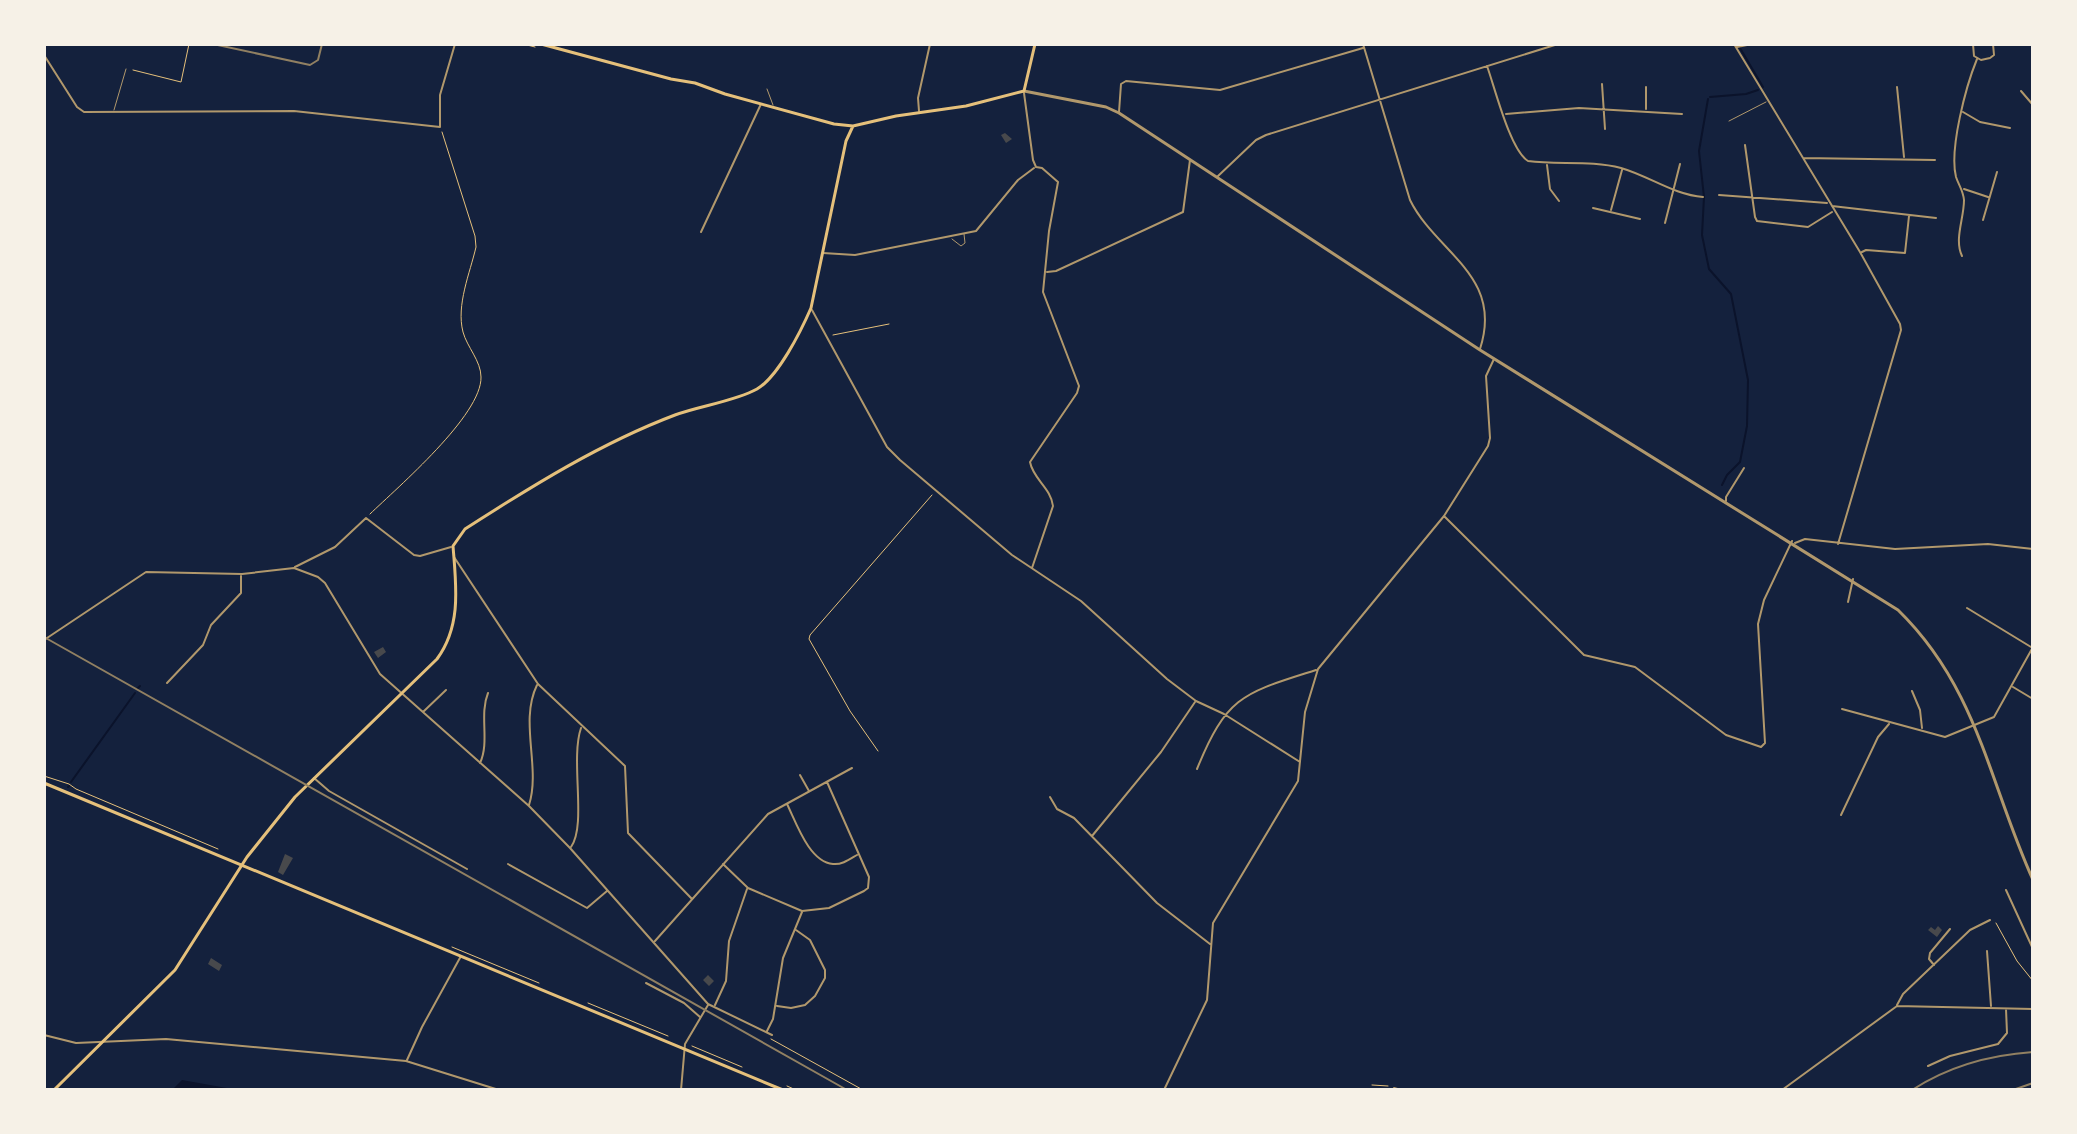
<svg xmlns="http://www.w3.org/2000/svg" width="2077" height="1134" font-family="Raleway,sans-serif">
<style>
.water{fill:#0b132b}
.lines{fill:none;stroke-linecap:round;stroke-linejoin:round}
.stream{stroke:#0b132b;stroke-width:2}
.building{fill:#48494c}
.path{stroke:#e5c07b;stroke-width:1}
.service{stroke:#b1986c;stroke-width:1}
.minor{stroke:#b1986c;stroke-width:2}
.tertiary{stroke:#b1986c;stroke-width:3}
.secondary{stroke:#e5c07b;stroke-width:3}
.primary{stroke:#e5c07b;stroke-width:3}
.tram{stroke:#918062;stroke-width:2}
.rail{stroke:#918062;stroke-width:2}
</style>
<rect width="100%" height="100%" fill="#14213d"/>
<!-- water -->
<path class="water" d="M182,1080L238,1090H164L174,1088Z"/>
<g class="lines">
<!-- stream -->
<path class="stream" d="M1740,48L1763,87
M1710,97L1746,94L1758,90
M1708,99L1699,151L1704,197L1702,235L1709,269L1731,294L1748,380L1747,426L1740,462L1727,475L1722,485
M137,689L140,686
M71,782L135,693
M68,787L69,786"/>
</g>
<!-- building -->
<path class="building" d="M1005,133L1012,139L1006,143L1001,135Z
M383,647L386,652L378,658L374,652Z
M285,854L293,858L283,875L278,872Z
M1938,926L1942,930L1937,937L1928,930L1931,927L1935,930Z
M211,958L222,965L219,971L208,964Z
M708,975L714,981L709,986L703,980Z"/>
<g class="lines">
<!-- path -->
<path class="path" d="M523,44L535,47
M133,70L181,82L189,44
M833,335L889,324
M370,514C398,487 482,415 481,377C481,361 467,347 463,332C456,305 470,273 476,247L475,236L442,132
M878,751L850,711L809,639L810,635L932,495
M44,776L69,784L76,789L218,849
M1996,923L2017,961L2033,981
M452,947L539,983
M588,1003L668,1036
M771,1039L863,1090
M692,1046L742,1067
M1372,1085L1388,1086
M787,1086L796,1090"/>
<!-- service -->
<path class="service" d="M767,89L773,105
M114,110L126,69
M1729,121L1766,102
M952,239L961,246L965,243L964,234"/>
<!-- minor -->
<path class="minor" d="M1363,44L1410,200C1436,253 1504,275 1480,349
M1734,44L1860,252L1900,324L1901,330L1838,544
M1973,44L1974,56L1981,60L1990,58L1994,55L1993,44
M1737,47L1752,44
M44,55L77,107L84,112L294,111L440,127V95L455,44
M1487,66C1495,88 1510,150 1528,161C1558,165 1591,160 1621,168C1649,176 1674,195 1703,197
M1602,84L1605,129
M1646,87V109
M1897,87L1904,157
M2021,91L2033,105
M1024,93L1033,160L1036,167L1042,168L1058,182L1049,231L1043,292L1079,386L1077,393L1030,462C1033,479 1051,488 1053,506L1032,568
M919,111L918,98L930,44
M1119,112L1121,84L1126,81L1220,90L1363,48
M1963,112L1980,122L2010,128
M1506,114L1579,108L1682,114
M1745,145L1755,217L1757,221L1808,227L1832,212
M1803,158L1935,160
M1547,165L1550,189L1559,201
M1217,177L1256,140L1266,135L1558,44
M1964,189L1988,197
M1719,195L1827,203
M1832,206L1936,218
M1593,208L1640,219
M1611,210L1622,170
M1983,220L1997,172
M1665,223L1680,164
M701,232L761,104
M1862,252L1866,250L1905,253L1909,216
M823,253L855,255L976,231L1018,180L1034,168
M1962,256C1954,239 1964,219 1964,200C1963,190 1959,186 1956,177C1949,149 1966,86 1977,59
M1047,272L1056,271L1183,212L1190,160
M812,310L887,447L900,460L1012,555L1081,601L1167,679L1196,701L1224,714L1300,762
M1726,501V497L1744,468
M1444,516L1584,655L1635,667L1726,735L1761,747L1765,743L1758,624L1764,600L1792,541
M1795,543L1805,539L1895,549L1988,544L2033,549
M454,557L538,684L625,766L628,833L692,899
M295,567L335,547L366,518L414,555L420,556L451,547
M1848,602L1853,579
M1967,608L2031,647
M44,640L146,572L242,574L294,568L318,577L325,583L380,674L529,806L570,848L708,1004L772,1035
M167,683L203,645L211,625L241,593V576
M2013,687L2033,699
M1912,691L1920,710L1922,728
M1842,709L1945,737L1994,717L2033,647
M423,712L446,690
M480,763C490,742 479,715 488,693
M1197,769C1227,695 1244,693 1316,670
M800,775L809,791
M314,778L329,791L467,869
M1050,797L1057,809L1074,818L1157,903L1210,944
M787,804C796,822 809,862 833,864C842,865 850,859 857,855
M529,805C541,767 519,722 537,685
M1841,815L1878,737L1889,724
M1092,836L1161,752L1195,702
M571,847C587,825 570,760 581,728
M508,864L587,908L607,891
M723,864L748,888L802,911L829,908L864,891L868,888L869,877L827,782
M2006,890L2033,949
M655,941L768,814L852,768
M1987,951L1991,1006
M1934,965L1929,959L1930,953L1950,929
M646,983L684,1003L700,1017
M715,1005L726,981L729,941L747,889
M1897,1005L1903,994L1970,930L1990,920
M777,1006L791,1008L805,1005L815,996L825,978V970L810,940L796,930
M767,1031L773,1019L783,958L802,912
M44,1035L76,1043L166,1039L406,1061L499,1090
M407,1060L422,1027L461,956
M1928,1066L1950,1056L1998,1044L2007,1033L2006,1009
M1394,1088L1401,1090
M681,1090L685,1044L708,1005
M1164,1090L1207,1000L1213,923L1298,781L1305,712L1318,669L1444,516L1488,446L1490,438L1486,376L1494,359
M1782,1090L1897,1006L2033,1009"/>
<!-- tertiary -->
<path class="tertiary" d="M1024,91L1106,107L1119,113L1480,350L1898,610C1978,688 1989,783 2033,880"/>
<!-- secondary -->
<path class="secondary" d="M541,44L671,79L695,83L725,94L834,124L853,126L896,116L966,106L1024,91L1035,44
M54,1090L175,970L247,857L295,797L437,659C462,625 456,585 453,546L465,529C532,486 601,443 675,415C699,406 736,401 757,389C778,377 801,331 811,308L846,141L853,126"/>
<!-- primary -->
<path class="primary" d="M44,783L783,1090"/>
<!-- tram -->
<path class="tram" d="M213,44L310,65L318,60L322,44"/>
<!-- rail -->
<path class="rail" d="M44,637L847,1090
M1912,1090C1949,1066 1989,1055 2033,1052
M2013,1090L2033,1083"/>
</g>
<!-- border -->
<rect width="2077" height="1134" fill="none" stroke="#f6f1e7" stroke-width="92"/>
</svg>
